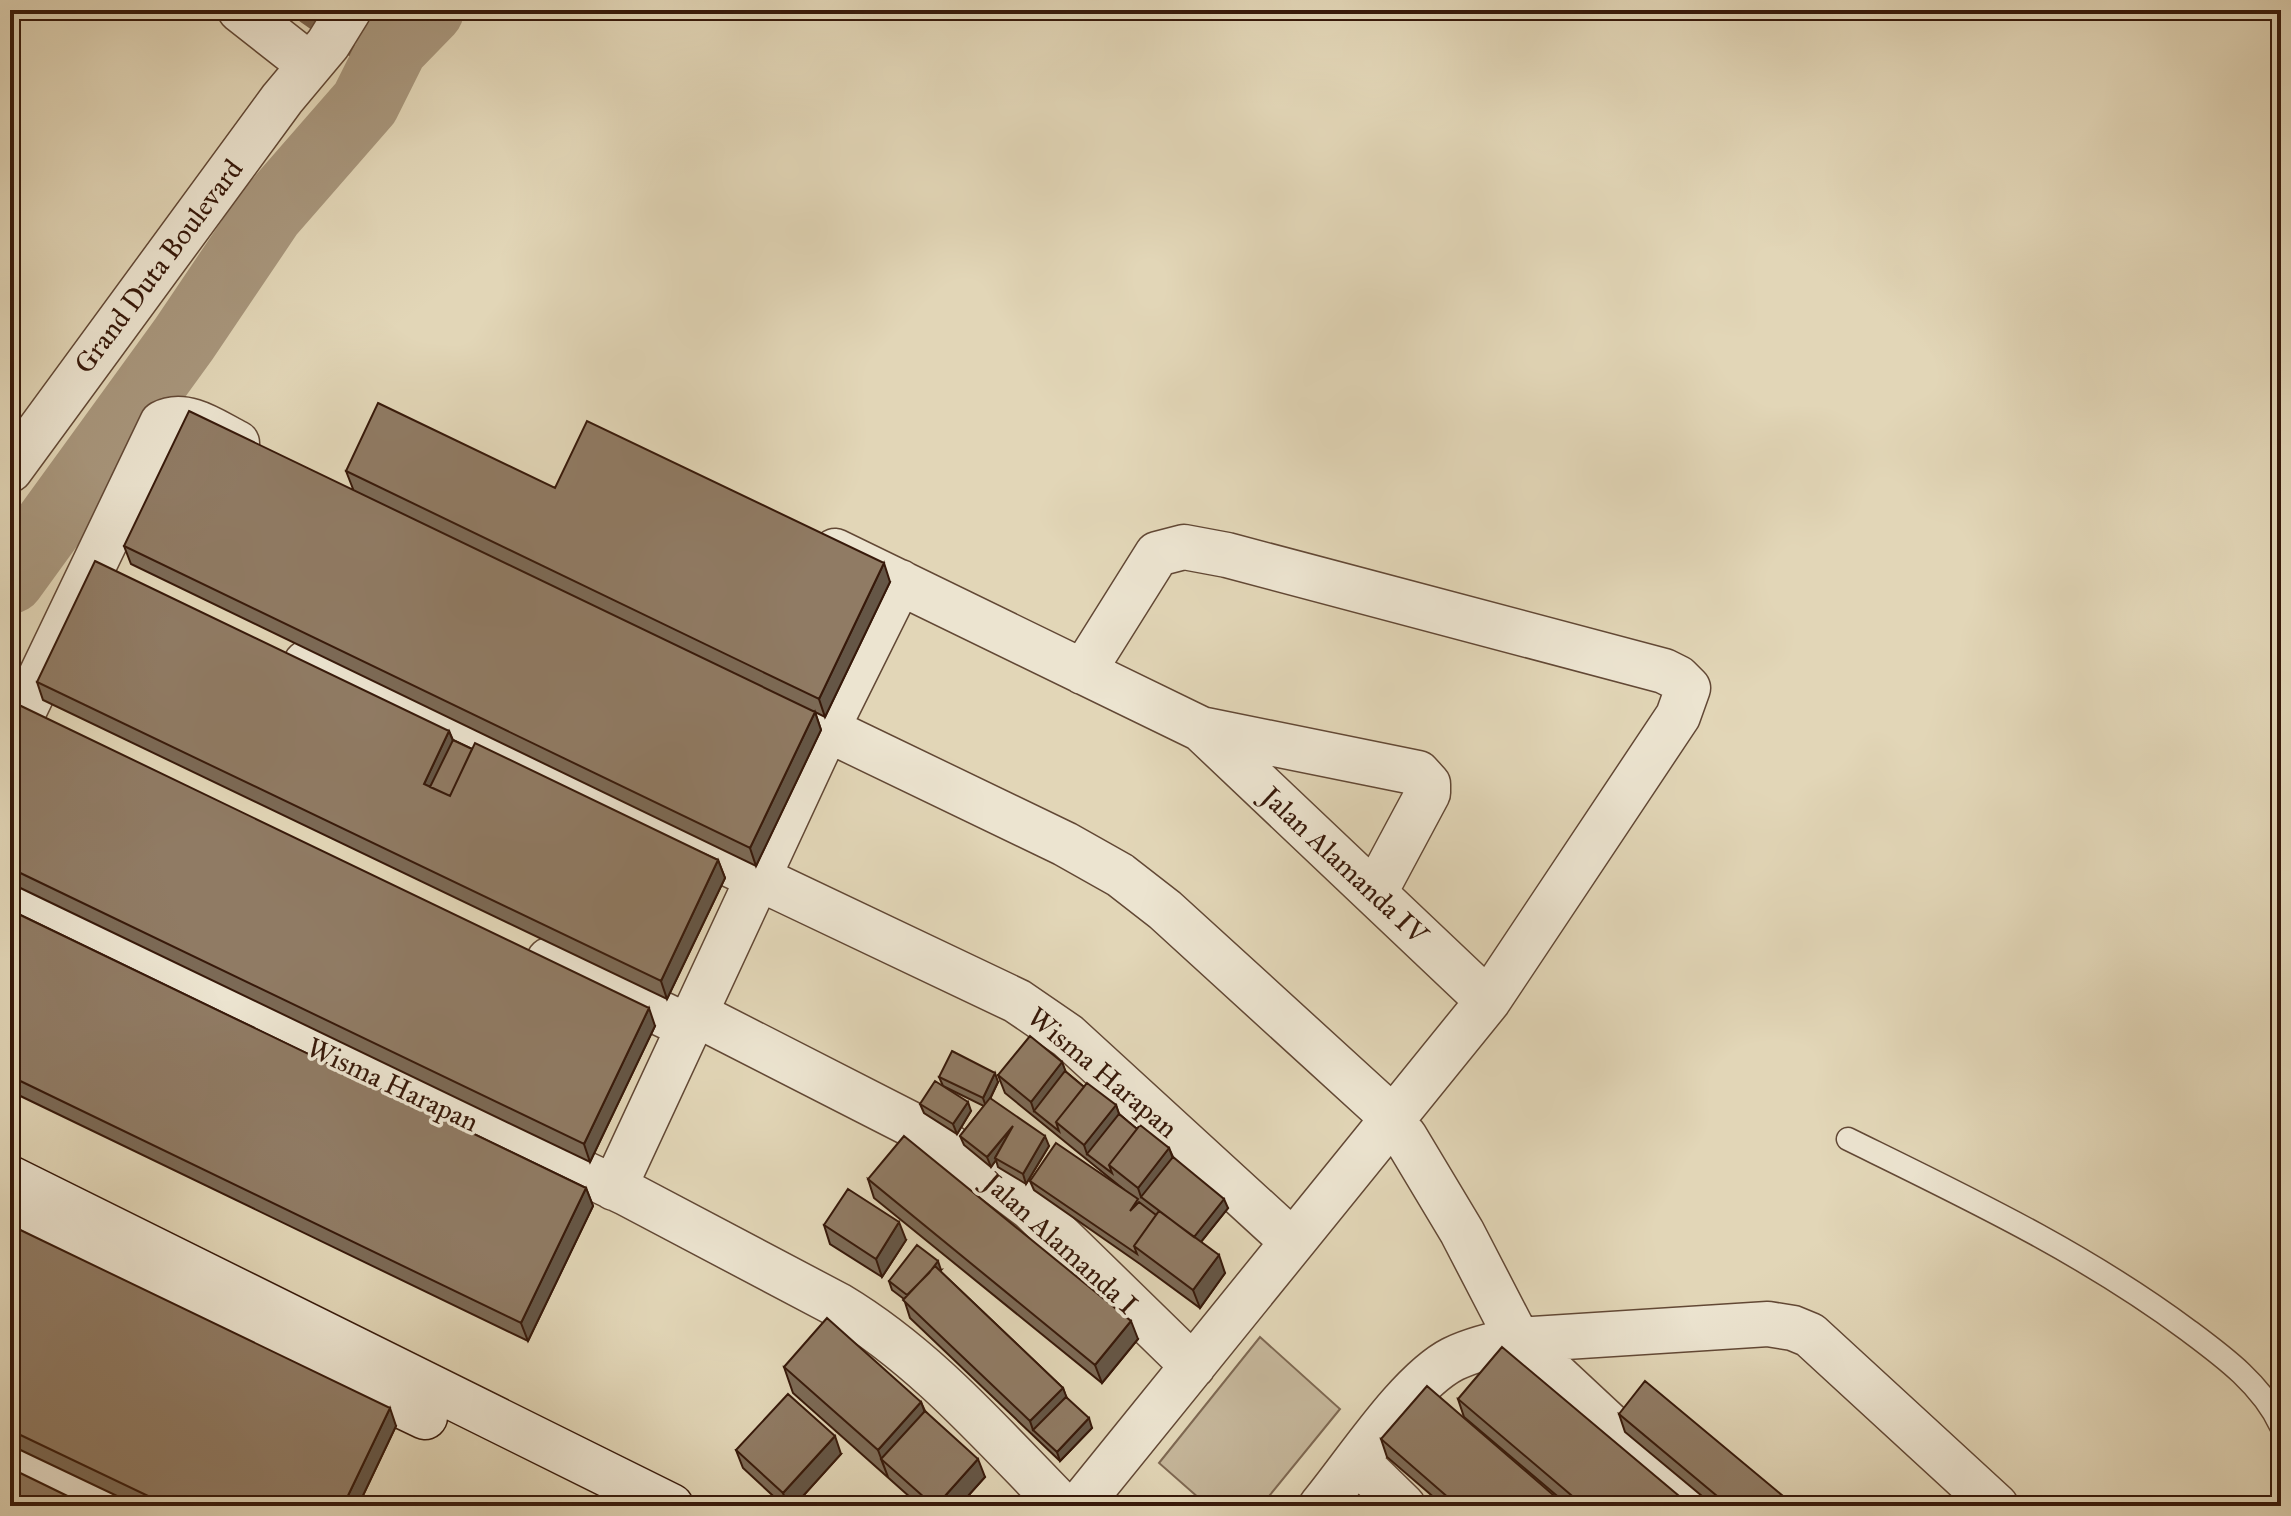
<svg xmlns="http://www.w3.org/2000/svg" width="2291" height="1516" font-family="'IM FELL Great Primer',serif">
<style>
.green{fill:#c5b69a;stroke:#7e6852;stroke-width:2}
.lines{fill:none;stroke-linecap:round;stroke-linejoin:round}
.stream{stroke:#7b644e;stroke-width:12}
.river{stroke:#a8967c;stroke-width:70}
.service-casing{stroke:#624835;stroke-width:25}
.minor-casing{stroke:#624835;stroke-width:47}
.tertiary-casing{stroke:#624835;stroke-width:47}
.secondary-casing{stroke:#37190a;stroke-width:47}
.service{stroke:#ece4d0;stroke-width:22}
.minor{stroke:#ece4d0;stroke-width:44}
.tertiary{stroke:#ece4d0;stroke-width:44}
.secondary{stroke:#ece4d0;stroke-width:44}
.wall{fill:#7c6a56;stroke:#37190a;stroke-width:2}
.shaded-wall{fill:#655646;stroke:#37190a;stroke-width:2}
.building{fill:#907b64;stroke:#37190a;stroke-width:2}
.labels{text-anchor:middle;stroke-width:7;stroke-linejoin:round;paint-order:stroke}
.street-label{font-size:28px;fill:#37190a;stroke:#ece4d0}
</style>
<rect width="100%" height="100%" fill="#e2d6b7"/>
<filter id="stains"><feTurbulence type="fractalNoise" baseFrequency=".0025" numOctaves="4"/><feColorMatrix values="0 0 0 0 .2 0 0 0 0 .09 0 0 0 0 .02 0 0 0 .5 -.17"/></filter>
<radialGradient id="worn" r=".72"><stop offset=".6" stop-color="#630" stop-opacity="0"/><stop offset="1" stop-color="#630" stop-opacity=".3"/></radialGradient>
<!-- green -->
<path class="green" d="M386,10H451L426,38Z
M1260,1337L1340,1409L1261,1506H1208L1159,1463Z"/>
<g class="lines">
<!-- stream -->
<path class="stream" d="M294,10L381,71"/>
<!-- river -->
<path class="river" d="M10,579L184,339L269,213L365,103L393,47L429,10"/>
<!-- service casing -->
<g class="service-casing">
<path id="service" d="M1848,1139C1966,1197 2083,1252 2189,1331C2224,1357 2262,1385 2281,1426"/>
</g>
<!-- minor casing -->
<g class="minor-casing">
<path id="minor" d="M835,551L1201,729L1418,773L1428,784V793L1375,892
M306,663L1017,1001L1068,1036L1293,1242
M765,695L829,725
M1201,729L1488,1001
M847,739L1065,844L1120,875L1165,910L1394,1119
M10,740L162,423C186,410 215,432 237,443
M10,904L626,1193L838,1305C925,1357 991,1434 1062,1506
M549,960L687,1026
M709,1021L938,1138L1031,1208L1193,1366
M1405,1137L1462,1232L1518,1340L1696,1506
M614,1188L829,725L900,582
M10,1462L98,1506
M1358,1462L1403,1506
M1079,1506L1488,1001L1678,716L1688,688L1678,678L1664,671L1227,555L1184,547L1157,554L1083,672
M1321,1506C1355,1465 1408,1382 1453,1359C1474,1349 1495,1344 1518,1340L1768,1324L1793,1328L1810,1335L1996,1506"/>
</g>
<!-- tertiary casing -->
<g class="tertiary-casing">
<path id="tertiary" d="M240,10L310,65
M10,470L282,99L328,44L349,10"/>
</g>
<!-- secondary casing -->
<g class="secondary-casing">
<path id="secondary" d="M10,1178L671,1506
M10,1219L425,1417"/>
</g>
<!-- service -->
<use href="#service" class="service"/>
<!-- minor -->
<use href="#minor" class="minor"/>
<!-- tertiary -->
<use href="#tertiary" class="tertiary"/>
<!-- secondary -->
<use href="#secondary" class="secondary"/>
</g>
<!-- wall -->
<path class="wall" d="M346,471L555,488L890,582L825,717L815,712L821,730L756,866L131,564L124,546L353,489Z
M37,682L449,731L453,740L472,749L718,860L725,878L667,999L43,700Z
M10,724L655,1026L590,1162L10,883Z
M10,910L586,1188L593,1206L528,1341L10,1091Z
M1062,1062L1065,1071L1084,1087L1116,1105L1119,1114L1137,1129L1169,1148L1173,1157L1228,1208L1201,1242L1225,1273L1200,1308L1140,1264L1034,1190L1030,1181L1122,1188L1005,1093L998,1075Z
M939,1077L998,1082L990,1099L1049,1146L1026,1184L998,1167L996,1160L991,1167L964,1145L960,1136L984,1106L943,1086L971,1111L957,1134L924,1113L920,1104L943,1086Z
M868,1179L1138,1339L1102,1383L874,1198Z
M10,1225L396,1426L358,1506H138L10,1445Z
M824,1225L906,1240L882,1277L830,1244Z
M941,1270L940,1271L1063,1388L1066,1397L1092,1428L1060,1461L910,1318L904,1299L892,1290L889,1281Z
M784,1367L921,1402L925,1411L985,1477L959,1506H920L793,1393Z
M1458,1399L1691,1506H1569L1464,1417Z
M1619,1414L1795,1506H1714L1625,1432Z
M1381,1439L1566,1506H1444L1387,1457Z
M736,1450L841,1454L794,1506H784L743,1468Z"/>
<!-- shaded-wall -->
<path class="shaded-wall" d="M884,563L890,582L825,717L819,699Z
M815,712L821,730L756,866L750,848Z
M449,731L456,749L434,796L424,784Z
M718,860L725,878L667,999L661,981Z
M649,1008L655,1026L590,1162L584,1144Z
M1062,1062L1069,1080L1034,1111L1031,1102Z
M995,1073L998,1082L986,1107L983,1098Z
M968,1102L971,1111L957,1134L953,1124Z
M1116,1105L1122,1123L1087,1154L1084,1145Z
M1013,1126L995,1158L996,1160L991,1167L987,1157Z
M1045,1136L1049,1146L1026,1184L1023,1174Z
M1169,1148L1176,1167L1141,1197L1138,1188Z
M586,1188L593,1206L528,1341L521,1323Z
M1224,1199L1228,1208L1196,1248L1192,1239Z
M899,1222L906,1240L882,1277L876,1259Z
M1219,1255L1225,1273L1200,1308L1193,1290Z
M938,1261L941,1270L913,1307L910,1298Z
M1131,1321L1138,1339L1102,1383L1095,1365Z
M1063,1388L1070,1406L1033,1430L1030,1421Z
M921,1402L931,1429L881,1459L888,1477L878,1450Z
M390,1408L396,1426L358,1506H343Z
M1089,1418L1092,1428L1060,1461L1057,1452Z
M835,1436L841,1454L794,1506H788L783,1493Z
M978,1459L985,1477L959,1506H936Z"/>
<!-- building -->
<path class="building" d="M378,403L555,488L587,421L884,563L819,699L346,471Z
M189,411L815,712L750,848L124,546Z
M95,561L449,731L424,784L450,796L475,743L718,860L661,981L37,682Z
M19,705L649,1008L584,1144L10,868V724Z
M453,740L472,749L450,796L430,787Z
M10,910L586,1188L521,1323L10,1076Z
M1030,1036L1062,1062L1031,1102L998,1075Z
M952,1051L995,1073L983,1098L939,1077Z
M1065,1071L1084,1087L1056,1122L1059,1131L1034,1111Z
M935,1081L968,1102L953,1124L920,1104Z
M1087,1083L1116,1105L1084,1145L1056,1122Z
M990,1098L1045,1136L1023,1174L995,1158L1013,1126L987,1157L960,1136Z
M1119,1114L1137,1129L1109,1165L1112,1173L1087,1154Z
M1140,1125L1169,1148L1138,1188L1109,1165Z
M904,1136L1131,1321L1095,1365L868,1179Z
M1056,1143L1138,1199L1130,1211L1139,1202L1156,1215L1134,1246L1137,1254L1030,1181Z
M1173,1157L1224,1199L1194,1237L1141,1197Z
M848,1189L899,1222L876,1259L824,1225Z
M1159,1211L1219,1255L1193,1290L1134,1246Z
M10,1225L390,1408L343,1506H169L10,1430Z
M917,1245L938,1261L929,1273L907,1295L889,1281Z
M935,1266L1063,1388L1030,1421L903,1300Z
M827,1318L921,1402L878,1450L784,1367Z
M1502,1347L1691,1506H1584L1458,1399Z
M1645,1381L1795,1506H1729L1619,1414Z
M1427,1386L1566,1506H1458L1381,1439Z
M788,1394L835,1436L783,1493L736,1450Z
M1066,1397L1089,1418L1057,1452L1033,1430Z
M925,1411L978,1459L936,1506H934L881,1459Z
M10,1468L88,1506H10Z
M1031,1499L1037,1506H1024Z
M888,1501L895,1506H884Z"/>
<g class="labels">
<!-- street labels -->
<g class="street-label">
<text transform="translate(158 266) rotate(-53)" y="10">Grand Duta Boulevard</text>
<text transform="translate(1345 865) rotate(43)" y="10">Jalan Alamanda IV</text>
<text transform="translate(1103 1072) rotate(40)" y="10">Wisma Harapan</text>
<text transform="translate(393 1084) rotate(25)" y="10">Wisma Harapan</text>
<text transform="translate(1061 1243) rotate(42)" y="10">Jalan Alamanda I</text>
</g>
</g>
<!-- margin -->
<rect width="2291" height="1516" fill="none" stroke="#e2d6b7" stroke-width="40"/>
<rect x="12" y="12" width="2267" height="1492" fill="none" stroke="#37190a" stroke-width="4"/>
<rect x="20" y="20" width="2251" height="1476" fill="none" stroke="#37190a" stroke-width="2"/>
<rect width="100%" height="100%" filter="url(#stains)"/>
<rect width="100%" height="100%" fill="url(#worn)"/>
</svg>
